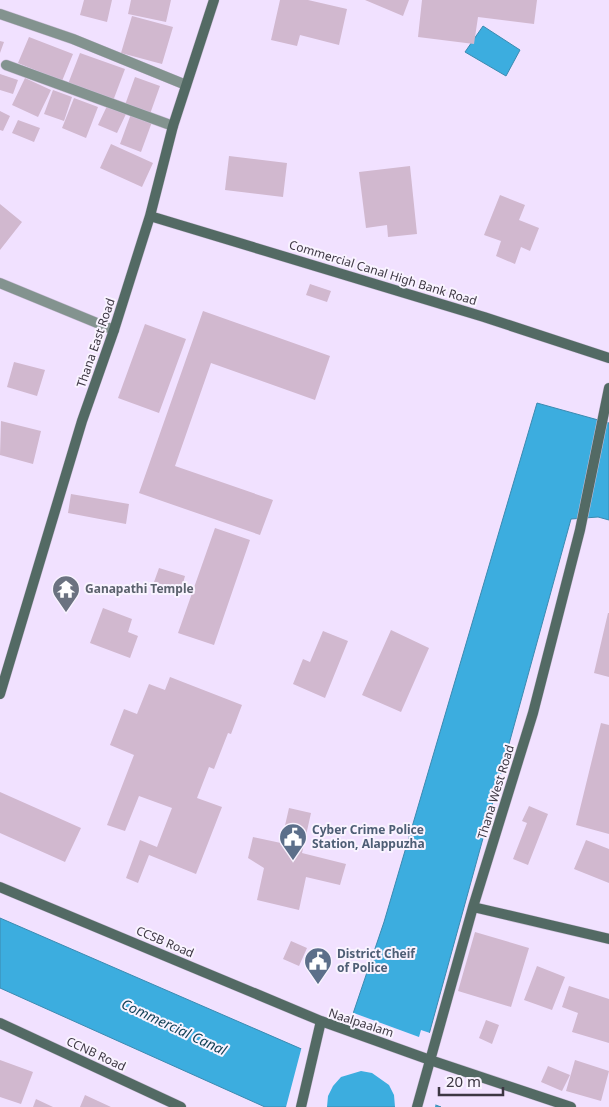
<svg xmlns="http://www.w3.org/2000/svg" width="609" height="1107" font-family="'Noto Sans',sans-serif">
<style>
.water{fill:#3caddf;stroke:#3c8ab0}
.pier{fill:#f1e1ff}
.building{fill:#d1b8cf}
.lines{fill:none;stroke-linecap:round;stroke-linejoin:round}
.minor-casing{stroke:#cdbfd9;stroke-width:11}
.secondary-casing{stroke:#cdbfd9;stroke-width:11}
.minor{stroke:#83938f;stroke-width:10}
.secondary{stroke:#536a64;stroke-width:10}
.labels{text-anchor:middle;stroke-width:4;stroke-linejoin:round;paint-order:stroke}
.street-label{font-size:12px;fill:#3d3743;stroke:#f9f3ff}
.worship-label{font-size:12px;font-weight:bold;fill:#5b616d;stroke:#f9f3ff;text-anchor:start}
.service-label{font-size:12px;font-weight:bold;fill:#4e5e75;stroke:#f9f3ff;text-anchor:start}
.water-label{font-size:14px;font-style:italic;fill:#144358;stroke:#f9f3ff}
</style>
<rect width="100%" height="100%" fill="#f1e1ff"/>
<!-- water -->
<path class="water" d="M483,26L520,50L506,76L465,52Z
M537,403L609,423V520L598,517L571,519L412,1096L441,1107H265L0,988V918L336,1064L384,922Z"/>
<!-- pier -->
<path class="pier" d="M351,1012L419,1037L421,1030L433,1034L415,1094L436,1102L435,1107H395L394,1095L389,1085L372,1073L361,1071L341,1077L333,1086L328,1096L327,1107H286L302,1046L334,1061Z"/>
<!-- building -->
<path class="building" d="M84,0H112L107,22L80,15Z
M131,0H171L166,22L128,14Z
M280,0H308L347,9L339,45L300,35L297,46L271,40Z
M365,0H409L403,16Z
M422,0H537L534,24L478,17L474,44L418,37Z
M132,16L173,27L162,64L121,53Z
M29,37L73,54L62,81L18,63Z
M0,41L4,42L0,53Z
M80,53L125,69L113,101L68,84Z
M0,74L18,80L13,94L0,90Z
M135,77L160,86L150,114L125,105Z
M25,78L51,90L38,117L12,105Z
M53,90L72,97L64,121L44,114Z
M74,98L98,107L86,138L62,128Z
M107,106L126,114L117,133L98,125Z
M0,111L10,116L3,131L0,130Z
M131,114L152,122L141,152L120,144Z
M18,120L40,128L34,142L12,133Z
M111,144L153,163L142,187L100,168Z
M229,156L287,163L283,197L225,190Z
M410,166L417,234L388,237L387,225L366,228L359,172Z
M500,195L525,205L519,220L539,228L530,251L521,247L515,264L496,256L501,241L484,235Z
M0,204L22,222L0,250Z
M310,284L331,291L327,302L306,295Z
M203,311L330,356L315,400L211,363L175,466L273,500L260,535L139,493Z
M145,324L186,339L159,413L118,398Z
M14,362L45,370L37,396L7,387Z
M1,421L41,431L33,464L0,455Z
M71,494L129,504L126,524L68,513Z
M215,528L250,540L214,645L178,633Z
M159,568L185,576L181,590L154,582Z
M103,608L132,619L128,632L138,636L130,658L90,643Z
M608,613H609V677L594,673Z
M391,630L429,648L401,712L362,695Z
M323,631L348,641L325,698L293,684L303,659L310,662Z
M170,677L242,705L231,734L228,733L214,769L209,767L197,798L222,807L196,874L149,855L138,883L126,878L140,840L157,847L172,808L139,796L125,831L107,825L134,755L110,745L124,709L137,714L149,684L165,690Z
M601,723L609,725V834L576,825Z
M0,792L81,828L65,862L0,833Z
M529,806L548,814L528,865L513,859L527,823L522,821Z
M289,808L311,813L302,853L346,864L340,885L306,877L299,910L257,900L264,868L248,858L253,837L281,843Z
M586,840L609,849V883L574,869Z
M475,932L529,948L511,1007L458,991Z
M291,941L307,948L299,966L283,959Z
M537,966L565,977L552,1010L524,1000Z
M569,986L609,999V1043L572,1032L578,1013L562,1007Z
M486,1020L499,1025L492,1044L479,1038Z
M0,1060L33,1072L21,1104L0,1097Z
M575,1060L609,1071L601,1101L566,1091Z
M548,1066L570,1075L562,1091L541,1082Z
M85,1095L111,1107H80Z
M36,1099L53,1107H33Z"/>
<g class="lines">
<!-- minor casing -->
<g class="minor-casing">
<path id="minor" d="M0,14L73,39L186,85
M6,65L173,126
M0,283L114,330"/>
</g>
<!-- secondary casing -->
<g class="secondary-casing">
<path id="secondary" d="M150,216L484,317L609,358
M0,694L82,421L114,330L150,216L173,126L214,0
M0,887L321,1021L430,1060L571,1107
M473,907L609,939
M0,1023L181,1107
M301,1107L321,1021
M417,1107L473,907L533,713L580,530L609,388"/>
</g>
<!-- minor -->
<use href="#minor" class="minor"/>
<!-- secondary -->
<use href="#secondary" class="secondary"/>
</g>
<!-- icons -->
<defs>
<g id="temple-pin" transform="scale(1.4375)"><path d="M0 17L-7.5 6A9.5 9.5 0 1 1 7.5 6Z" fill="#6b7280" stroke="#f9f3ff"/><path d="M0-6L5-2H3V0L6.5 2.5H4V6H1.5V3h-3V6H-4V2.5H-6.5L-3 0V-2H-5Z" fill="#fff"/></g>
<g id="civic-pin" transform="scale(1.4375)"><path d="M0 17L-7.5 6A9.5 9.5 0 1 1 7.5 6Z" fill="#5c6f8a" stroke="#f9f3ff"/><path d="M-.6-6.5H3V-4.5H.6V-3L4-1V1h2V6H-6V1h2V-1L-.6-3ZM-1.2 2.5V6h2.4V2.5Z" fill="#fff"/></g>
</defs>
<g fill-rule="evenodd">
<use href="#temple-pin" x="66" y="589"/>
<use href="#civic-pin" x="293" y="837"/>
<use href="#civic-pin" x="318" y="961"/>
</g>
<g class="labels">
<!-- street labels -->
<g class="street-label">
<text transform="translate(383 273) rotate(17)" y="4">Commercial Canal High Bank Road</text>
<text transform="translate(96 343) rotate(-71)" y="4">Thana East Road</text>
<text transform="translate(496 792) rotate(-73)" y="4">Thana West Road</text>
<text transform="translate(165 942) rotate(23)" y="4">CCSB Road</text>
<text transform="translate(361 1023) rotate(18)" y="4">Naalpaalam</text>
<text transform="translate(96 1054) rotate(25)" y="4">CCNB Road</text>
</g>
<!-- worship labels -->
<g class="worship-label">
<text x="85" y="593">Ganapathi Temple</text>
</g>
<!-- service labels -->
<g class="service-label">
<text x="312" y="834">Cyber Crime Police<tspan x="312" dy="14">Station, Alappuzha</tspan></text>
<text x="337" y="958">District Cheif<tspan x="337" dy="14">of Police</tspan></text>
</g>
<!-- water labels -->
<g class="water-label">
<text transform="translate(174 1027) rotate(25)" y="5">Commercial Canal</text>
</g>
</g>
<!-- scale -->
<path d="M439 1087v8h64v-8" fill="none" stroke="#3d3743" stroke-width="2.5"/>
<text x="446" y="1087" font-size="15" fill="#3d3743" stroke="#f9f3ff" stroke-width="4" paint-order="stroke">20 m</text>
</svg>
